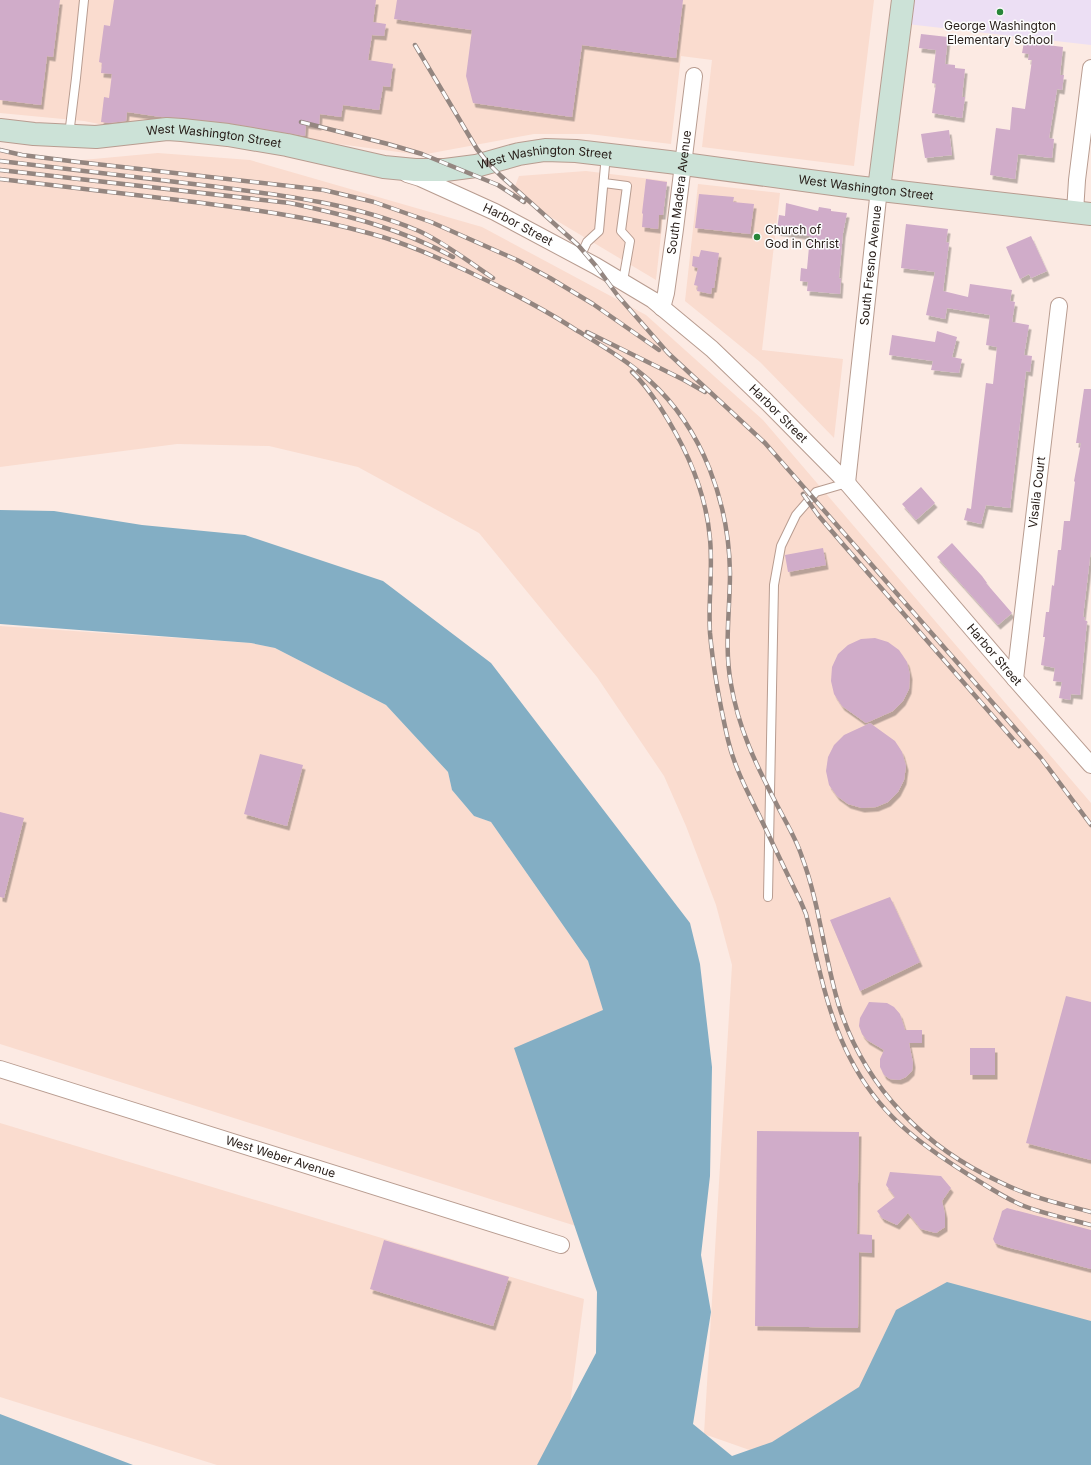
<svg xmlns="http://www.w3.org/2000/svg" width="1091" height="1465" font-family="Inter,sans-serif">
<style>
.built{fill:#fadccf}
.education{fill:#ecdff4}
.water{fill:#83aec4}
.building{fill:#d0acc9;filter:url(#shadow)}
.lines{fill:none;stroke-linecap:round;stroke-linejoin:round}
.lane-casing{stroke:#b89c90;stroke-width:10}
.street-casing{stroke:#b89c90;stroke-width:18}
.secondary-casing{stroke:#b89c90;stroke-width:24}
.lane{stroke:#fff;stroke-width:8}
.street{stroke:#fff;stroke-width:16}
.secondary{stroke:#cce2d7;stroke-width:22}
.rail-casing{stroke:#948680;stroke-width:4.5}
.rail{stroke:#fcfcfc;stroke-width:3;stroke-dasharray:9;stroke-linecap:butt}
.poi-dot{fill:#288638;stroke:#fcfcfc;stroke-width:1.5}
.labels{text-anchor:middle;stroke-width:3;stroke-linejoin:round;paint-order:stroke}
.poi-label{font-size:12px;fill:#261c17;stroke:#fcfcfc}
.street-label{font-size:12px;fill:#261c17;stroke:#fcfcfc}
</style>
<defs>
<filter id="shadow"><feDropShadow dx="2.5" dy="4.5" stdDeviation="0" flood-color="#0004"/></filter>
</defs>
<rect width="100%" height="100%" fill="#fceae3"/>
<!-- built -->
<path class="built" d="M0,0H874L854,166L702,147L712,60L681,56L671,144L589,134H534L421,155L180,123L119,128L84,121L0,113Z
M0,152L72,161L158,153L250,160L482,227L646,315L763,420L1091,803V1344L758,1453L704,1434L732,965L716,905L686,826L664,776L597,677L479,533L358,467L269,446L177,444L0,467Z
M586,171L667,181L656,280L512,194L519,176Z
M698,184L780,193L762,350L843,359L834,438L760,362L685,301Z
M0,626L251,643L275,648L386,705L448,772L452,790L474,816L491,822L588,961L614,1042L598,1233L0,1044Z
M0,1123L584,1299L562,1465H217L0,1397Z"/>
<!-- education -->
<path class="education" d="M911,0H1091V45L907,24Z"/>
<!-- water -->
<path class="water" d="M0,510L54,511L142,525L245,535L383,581L491,663L690,923L700,964L712,1067L710,1176L701,1255L711,1312L693,1424L732,1456L772,1442L859,1387L896,1310L947,1282L1091,1321V1465H537L596,1353L597,1292L514,1048L603,1010L588,961L491,822L474,816L452,790L448,772L386,705L275,648L251,643L0,624Z
M0,1414L133,1465H0Z"/>
<!-- building -->
<path class="building" d="M0,0H60L53,57L47,56L41,105L0,100Z
M114,0H376L373,22L386,24L384,36L372,35L368,60L393,64L390,87L383,86L379,110L343,105L341,117L320,114L319,126L306,124L305,136L229,123L183,118L161,117L127,112L126,121L109,123L101,122L104,97L109,98L112,74L101,73L102,63L99,62L104,25L110,26Z
M397,0H683L676,58L582,45L572,117L473,103L466,76L472,30L394,19Z
M921,34L948,37L945,64L955,65V68L965,69L962,97H965L962,118L932,113L936,84L932,83L936,50L919,48Z
M1024,42L1063,47L1060,75H1064L1062,90L1057,89L1049,138L1054,139L1052,158L1018,154L1015,179L990,175L996,128L1010,130L1012,107L1025,109L1032,60H1028L1029,54L1022,53Z
M949,130L952,155L925,158L921,134Z
M646,179L667,182L663,215H659L658,229L642,227L643,214L642,213Z
M699,194L734,197L733,202L754,204L750,234L695,228Z
M786,203L818,211L819,207L831,209V211L847,213L843,233L839,278L841,279L840,294L807,291L808,282L800,281L801,268L807,269L810,236L777,231L779,215L785,216Z
M906,224L948,229L946,242L949,243L943,291L968,297L970,284L1012,290L1010,301L1015,302L1012,322L1029,325L1024,355L1032,356L1030,372L1026,371L1010,508L986,505L981,524L964,520L967,508L971,509L986,383L993,384L997,347L986,345L990,315L947,308L945,319L926,315L935,272L901,268Z
M1031,236L1047,271L1031,278L1029,274L1020,279L1006,247Z
M701,250L719,253L714,288H712L711,294L697,291L698,286L694,285L698,268L692,266L693,256L699,257Z
M937,331L957,337L952,357L962,359L959,373L931,370L933,361L889,355L892,335L935,342Z
M1084,389H1091V549L1083,617H1085L1084,620L1087,621L1080,695L1071,694L1070,700L1059,698L1062,682L1053,681L1055,668L1041,665L1045,637H1043L1046,612H1049L1052,585L1054,586L1058,550H1061L1064,521H1070L1075,482L1074,481L1081,443H1076Z
M921,487L935,503L916,520L902,504Z
M952,543L982,576L987,583H986L1012,613L998,625L937,557Z
M823,548L826,565L788,572L785,555Z
M875,638L888,642L899,650L907,662L910,675L909,689L903,701L893,711L866,723L842,706L834,694L831,681L832,667L838,654L848,645L861,639Z
M870,723L895,741L902,752L906,766L904,780L898,792L888,802L876,807L862,808L848,804L837,796L829,785L826,771L828,757L834,745L844,735Z
M260,754L303,765L287,826L244,814Z
M0,812L24,818L4,898L0,897Z
M890,897L920,962L860,991L830,920Z
M1066,996L1091,1002V1160L1026,1143Z
M869,1002L887,1003L894,1007L900,1014L905,1030H922V1043H909L913,1063L912,1071L906,1077L899,1080L890,1079L884,1075L880,1067V1059L884,1050L867,1040L862,1034L859,1026L860,1018Z
M970,1048H995V1075H970Z
M757,1131L859,1132L857,1234L872,1235V1253L859,1252L858,1328L755,1326Z
M890,1172L941,1176L951,1188L942,1201L945,1214V1227L936,1233L921,1229L908,1213L897,1225L882,1218L877,1211L895,1197L886,1185Z
M1007,1208L1091,1230V1269L1003,1246L995,1243L993,1239L1001,1215L1002,1211Z
M384,1240L509,1277L493,1326L370,1289Z"/>
<g class="lines">
<!-- lane casing -->
<g class="lane-casing">
<path id="lane" d="M69,135L76,78L84,0
M604,183L627,186L621,231L630,241L623,281
M580,257L587,242L599,231L606,155
M768,897L774,585L781,546L796,515L816,492L847,483"/>
</g>
<!-- street casing -->
<g class="street-casing">
<g id="street">
<path id="s1" d="M407,174L420,178L495,212L596,266L653,300L712,349L766,401L847,483L1015,679L1091,765"/>
<path d="M1075,212L1077,180L1091,68"/>
<path id="s2" d="M662,308L666,293L675,229L694,76"/>
<path id="s3" d="M847,483L879,189"/>
<path id="s4" d="M1015,679L1059,306"/>
<path id="s5" d="M0,1069L561,1245"/>
</g>
</g>
<!-- secondary casing -->
<g class="secondary-casing">
<g id="secondary">
<path id="s6" d="M0,130L34,134L96,137L167,129L182,130L228,135L287,145L384,167L415,170H445L476,166L519,154L545,150L576,151L669,162L855,187L1091,214"/>
<path d="M879,189L903,0"/>
</g>
</g>
<!-- lane -->
<use href="#lane" class="lane"/>
<!-- street -->
<use href="#street" class="street"/>
<!-- secondary -->
<use href="#secondary" class="secondary"/>
<!-- rail casing -->
<g class="rail-casing">
<path id="rail" d="M415,45L477,149L488,163L501,176L578,245L596,266L618,296L668,353L765,443L1041,758L1091,825
M301,122L388,144L422,154L498,185L524,202
M0,150L22,155L78,162L324,190L374,202L431,222L517,260L550,278L593,304L659,350
M0,161C70,169 140,177 210,186C281,195 352,203 419,231C445,243 469,262 493,278
M0,170L290,203C346,215 402,229 453,257
M0,179C59,186 119,193 178,200C243,208 308,216 372,234C405,243 436,257 467,271C503,288 539,306 573,328C599,344 627,360 650,381C703,429 729,503 730,573C730,610 724,647 731,684C738,727 756,765 776,803C785,821 796,838 802,857C820,905 824,957 839,1006C865,1088 925,1148 1002,1183C1030,1197 1061,1204 1091,1212
M587,332L684,380L705,392
M632,372C643,382 652,395 660,407C686,447 706,491 710,539C713,570 708,601 710,633C713,668 720,705 728,740C734,766 747,791 759,815C773,844 786,872 800,900L806,914C818,963 827,1014 850,1058C878,1113 918,1143 969,1175C987,1186 1004,1198 1024,1206C1045,1214 1069,1219 1091,1225
M803,494L818,515L841,542L1019,746"/>
</g>
<!-- rail -->
<use href="#rail" class="rail"/>
</g>
<!-- markers -->
<g class="poi-dot">
<circle cx="1000" cy="12" r="4"/>
<circle cx="757" cy="237" r="4"/>
</g>
<g class="labels">
<!-- poi labels -->
<g class="poi-label">
<text x="1000" y="30">George Washington<tspan x="1000" dy="14">Elementary School</tspan></text>
<text x="765" y="234" text-anchor="start">Church of<tspan x="765" dy="14">God in Christ</tspan></text>
</g>
<!-- street labels -->
<g class="street-label">
<text dy="4" stroke="none"><textPath href="#s6" startOffset="215">West Washington Street</textPath></text>
<text dy="4" stroke="none"><textPath href="#s6" startOffset="551">West Washington Street</textPath></text>
<text dy="4" stroke="none"><textPath href="#s6" startOffset="875">West Washington Street</textPath></text>
<text dy="4" stroke="none"><textPath href="#s2" startOffset="117">South Madera Avenue</textPath></text>
<text dy="4" stroke="none"><textPath href="#s1" startOffset="122">Harbor Street</textPath></text>
<text dy="4" stroke="none"><textPath href="#s3" startOffset="219">South Fresno Avenue</textPath></text>
<text dy="4" stroke="none"><textPath href="#s1" startOffset="446">Harbor Street</textPath></text>
<text dy="4" stroke="none"><textPath href="#s4" startOffset="188">Visalia Court</textPath></text>
<text dy="4" stroke="none"><textPath href="#s1" startOffset="770">Harbor Street</textPath></text>
<text dy="4" stroke="none"><textPath href="#s5" startOffset="294">West Weber Avenue</textPath></text>
</g>
</g>
</svg>
